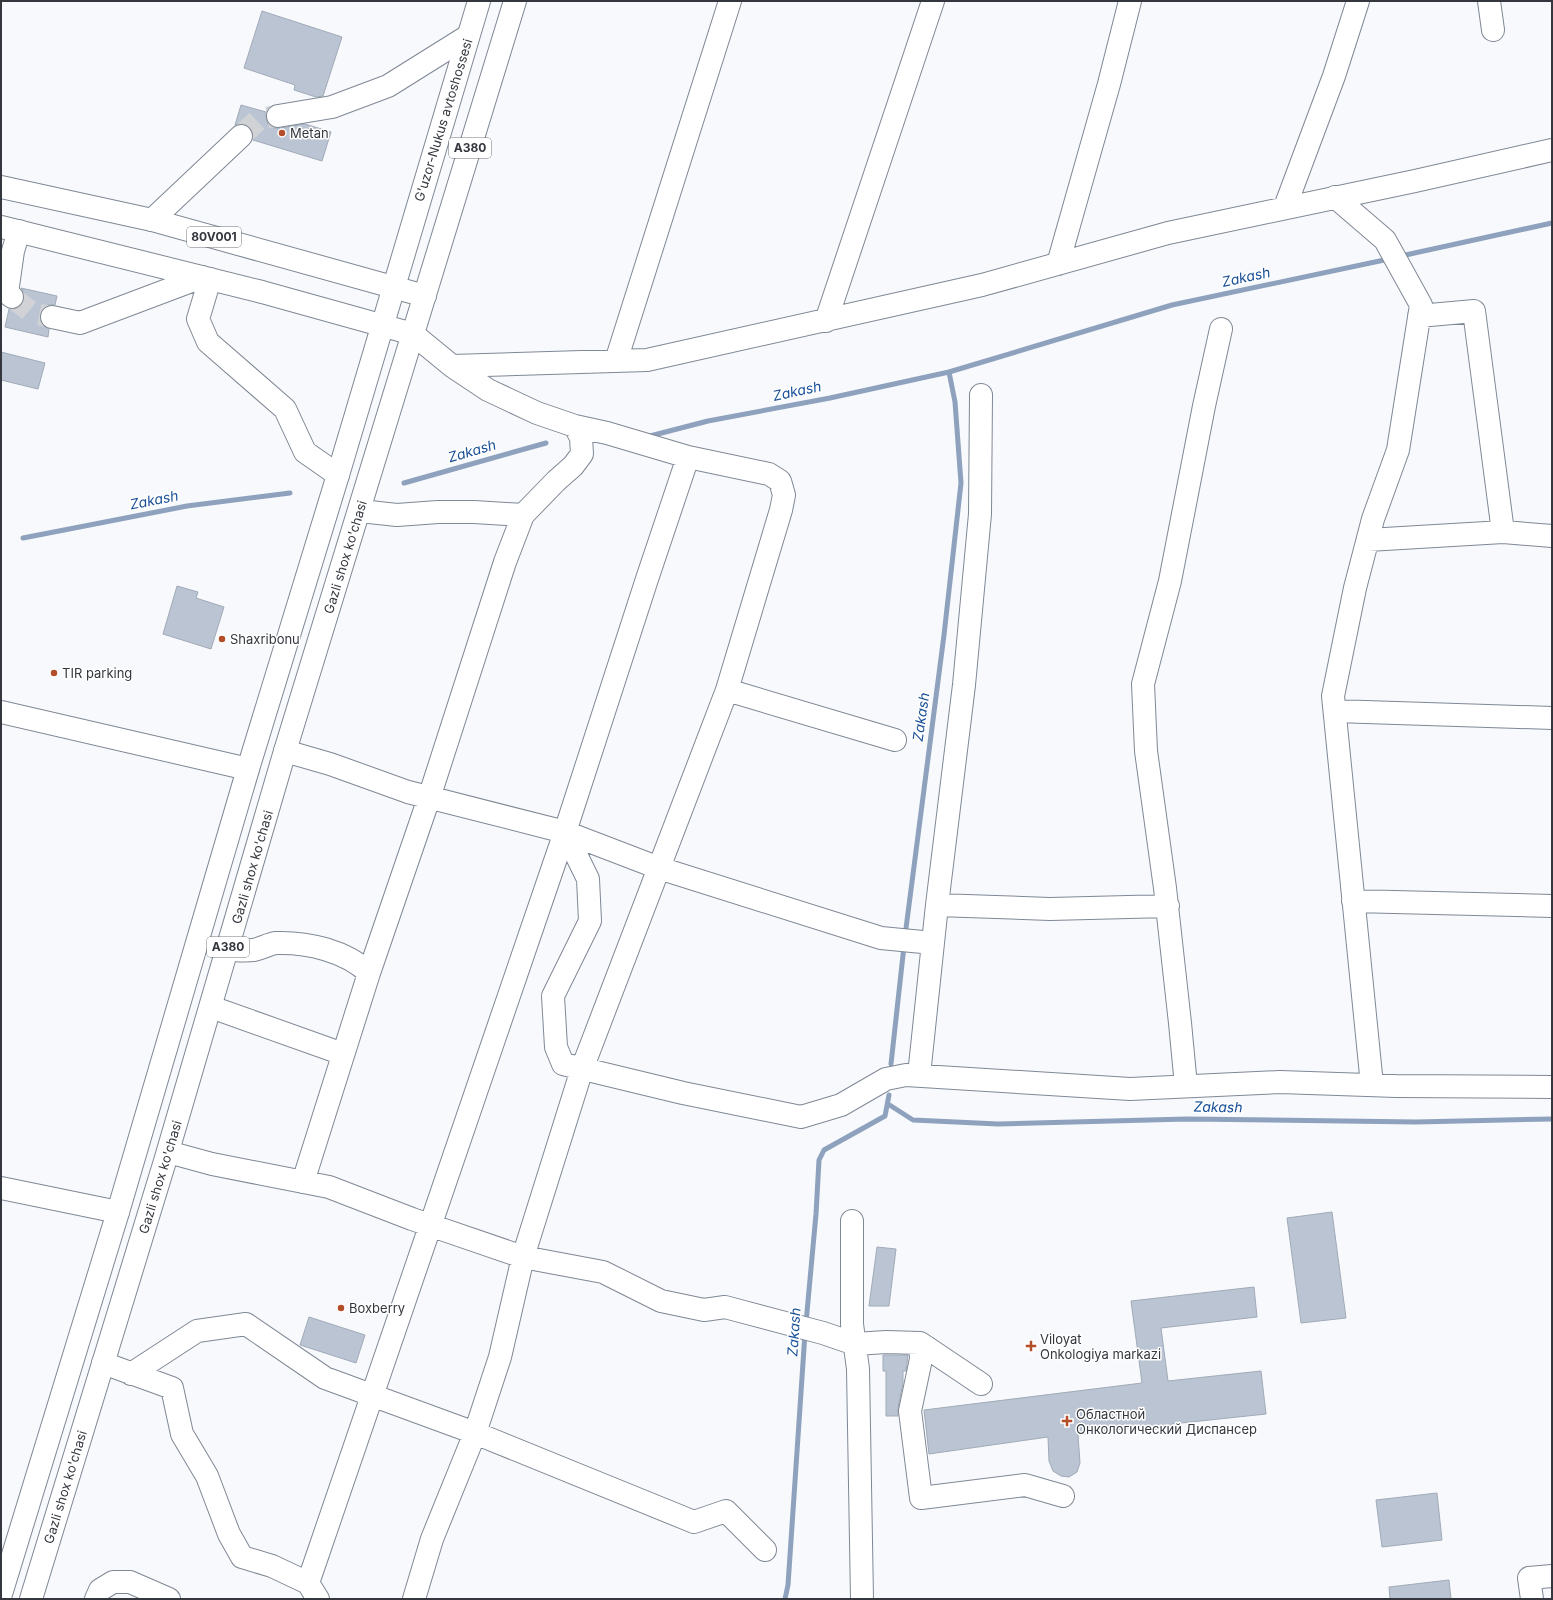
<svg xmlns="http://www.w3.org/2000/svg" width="1553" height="1600" font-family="Inter,sans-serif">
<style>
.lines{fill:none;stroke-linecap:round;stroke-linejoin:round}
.stream{stroke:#8ea1bd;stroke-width:5}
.building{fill:#bac4d2;stroke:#a1aab8}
.minor-tunnel{stroke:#d0d2d6;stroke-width:22;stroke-dasharray:22 11;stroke-linecap:butt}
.minor-casing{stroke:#7f8895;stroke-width:24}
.highway-casing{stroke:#7f8895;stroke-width:24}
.minor{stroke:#fff;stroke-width:22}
.highway{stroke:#fff;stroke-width:22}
.poi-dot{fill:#b44d29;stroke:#fff;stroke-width:1.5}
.labels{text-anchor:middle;stroke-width:3;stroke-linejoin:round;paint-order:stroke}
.shield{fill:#fff;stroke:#717478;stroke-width:1}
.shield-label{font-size:12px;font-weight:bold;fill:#34383e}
.street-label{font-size:13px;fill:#34383e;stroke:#fff}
.poi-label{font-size:13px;fill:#34383e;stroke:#fff;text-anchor:start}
.water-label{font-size:14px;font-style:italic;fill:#194f97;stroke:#fff}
</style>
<rect width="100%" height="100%" fill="#f7f9fc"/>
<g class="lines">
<!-- stream -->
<path class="stream" d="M1401,256L1552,223
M650,436L708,421L830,398L949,372L1172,305L1389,259
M404,483L546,443
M23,538L187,506L290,493
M905,936L944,635L961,483L955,402L949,372
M891,1064L904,946
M888,1104L913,1120L998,1124L1187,1119L1416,1122L1552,1119
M806,1323L816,1214L819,1160L824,1150L885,1116L889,1095
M785,1599L788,1585L805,1333"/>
</g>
<!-- building -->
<path class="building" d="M262,11L342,37L323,96L316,97L294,90L295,85L244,68Z
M241,105L266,112V118L268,124L274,128H280L305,124L331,132L322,161L253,140V133L250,127L244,124L235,125Z
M21,288L57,296L55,305H48L42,309L40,314V321L44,326L49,329L48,337L5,327L9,309L17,308L21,305L24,299V293Z
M1,352L45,363L38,389L1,380Z
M177,586L198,592L196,598L224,607L211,649L163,634Z
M1332,1212L1346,1318L1301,1323L1287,1218Z
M877,1247L896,1249L889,1306H869Z
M1254,1287L1257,1317L1161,1328L1168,1381L1261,1371L1266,1414L1172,1424L1171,1428L1148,1430L1146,1426L1078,1435L1080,1463L1077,1472L1069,1477L1061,1476L1053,1471L1049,1461L1048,1437L929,1454L924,1410L1142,1383L1131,1301Z
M309,1317L365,1335L356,1363L300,1345Z
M883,1355H908L906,1371H903V1383L898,1408V1416H886V1371H883Z
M1437,1493L1442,1540L1382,1547L1376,1500Z
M1449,1580L1451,1599H1390L1389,1587Z"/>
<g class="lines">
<!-- minor-tunnel -->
<path class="minor-tunnel" d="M241,136L259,119L278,116
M12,297L32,313L52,317"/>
<!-- minor casing -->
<g class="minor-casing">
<path id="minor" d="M1489,1L1493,30
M278,116L332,107L388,86L468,36
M1335,197L1385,240L1421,305L1398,450L1373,519L1355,588L1333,696L1372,1085
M1285,207L1334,76L1358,1
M152,220L241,136
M1058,264L1109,84L1130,1
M210,279L198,319L208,342L285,409L305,452L338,475
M12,297L7,293L13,251L19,231
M1419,316L1474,311L1503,532
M52,317L80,323L202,277
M826,321L933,1
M413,334L452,366L647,360L982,285L1168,233L1415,181L1552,150
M616,361L730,1
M575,426L607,433L688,457L769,474L780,481L784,495L781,510L727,690L895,740
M360,511L397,515L438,512H474L523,515
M1368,540L1503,532L1552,536
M1335,711L1552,718
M1,712L248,769
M285,751L330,764L408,792L565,832L588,879L590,921L553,996L556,1047L563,1064L683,1093L801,1117L841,1105L886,1079L906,1075L1130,1089L1280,1082L1396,1086L1552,1087
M565,832L659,868L881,938L933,943
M1353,901L1552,906
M937,905L1050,909L1168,906
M228,950C236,950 245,951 253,950C261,949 268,944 276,943C308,942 346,951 369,973
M211,1007L343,1054
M919,1075L937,905L964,685L980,514L981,395
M1186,1086L1180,1023L1165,888L1146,751L1143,684L1170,581L1204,406L1221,329
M168,1152L212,1164L329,1187L412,1219L523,1257L603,1272L661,1301L704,1310L725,1307L823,1333L855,1344L886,1342L920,1343L981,1384
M303,1182L369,973L429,798L505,562L523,515L556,481L573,466L582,454L581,438L575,426L537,413L488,390L452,366
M1,1188L118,1212
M852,1221V1324L858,1369L862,1599
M920,1343L921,1359L910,1411L921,1498L1025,1485L1063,1496
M103,1363L172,1388L182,1434L207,1476L229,1534L242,1557L272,1566L308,1583L318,1599
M131,1374L197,1331L246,1324L325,1378L475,1433L694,1522L726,1511L765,1550
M308,1583L565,832L647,579L688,457
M96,1599L100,1590L113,1582H130L169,1599
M414,1599L432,1539L475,1433L500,1357L523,1257L582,1069L727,690
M1532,1599L1529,1578L1552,1576"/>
</g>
<!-- highway casing -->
<g class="highway-casing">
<path id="highway" d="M1,187L152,220L425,296
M1,227L262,292L413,334
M1,1594L118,1212L248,769L338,475L479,1
M31,1599L165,1161L285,751L515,1"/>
</g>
<!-- minor -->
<use href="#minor" class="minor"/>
<!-- highway -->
<use href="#highway" class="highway"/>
</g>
<!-- markers -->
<g class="poi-dot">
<circle cx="282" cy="133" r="4"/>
<circle cx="222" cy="639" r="4"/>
<circle cx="54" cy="673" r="4"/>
<circle cx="341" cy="1308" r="4"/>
<path d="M1029 1340h4v4h4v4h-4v4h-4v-4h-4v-4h4z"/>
<path d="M1065 1415h4v4h4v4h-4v4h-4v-4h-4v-4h4z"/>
</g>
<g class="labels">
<!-- shield labels -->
<g class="shield">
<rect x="449" y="138" width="42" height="20" rx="3"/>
<rect x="187" y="227" width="54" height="20" rx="3"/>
<rect x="207" y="937" width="42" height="20" rx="3"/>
</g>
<g class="shield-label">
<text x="470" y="152">A380</text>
<text x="214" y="241">80V001</text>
<text x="228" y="951">A380</text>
</g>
<!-- street labels -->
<g class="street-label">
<text transform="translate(443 120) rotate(-73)" y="5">G'uzor-Nukus avtoshossesi</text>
<text transform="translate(345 557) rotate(-73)" y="5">Gazli shox ko'chasi</text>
<text transform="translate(252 867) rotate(-74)" y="5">Gazli shox ko'chasi</text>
<text transform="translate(160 1177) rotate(-73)" y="5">Gazli shox ko'chasi</text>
<text transform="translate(65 1487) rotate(-73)" y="5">Gazli shox ko'chasi</text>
</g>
<!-- poi labels -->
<g class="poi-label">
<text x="290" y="138">Metan</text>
<text x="230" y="644">Shaxribonu</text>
<text x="62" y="678">TIR parking</text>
<text x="349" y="1313">Boxberry</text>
<text x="1040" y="1344">Viloyat<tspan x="1040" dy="15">Onkologiya markazi</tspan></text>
<text x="1076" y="1419">Областной<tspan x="1076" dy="15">Онкологический Диспансер</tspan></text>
</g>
<!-- water labels -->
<g class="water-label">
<text transform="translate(1246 277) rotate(-12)" y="5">Zakash</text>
<text transform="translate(797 391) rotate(-12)" y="5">Zakash</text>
<text transform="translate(472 451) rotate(-16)" y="5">Zakash</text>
<text transform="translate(154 500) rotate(-11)" y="5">Zakash</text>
<text transform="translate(921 717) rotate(-82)" y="5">Zakash</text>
<text transform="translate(1218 1107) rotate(1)" y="5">Zakash</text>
<text transform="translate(794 1332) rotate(-86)" y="5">Zakash</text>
</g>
</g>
<!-- border -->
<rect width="1553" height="1600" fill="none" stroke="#34383e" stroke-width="4"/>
</svg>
